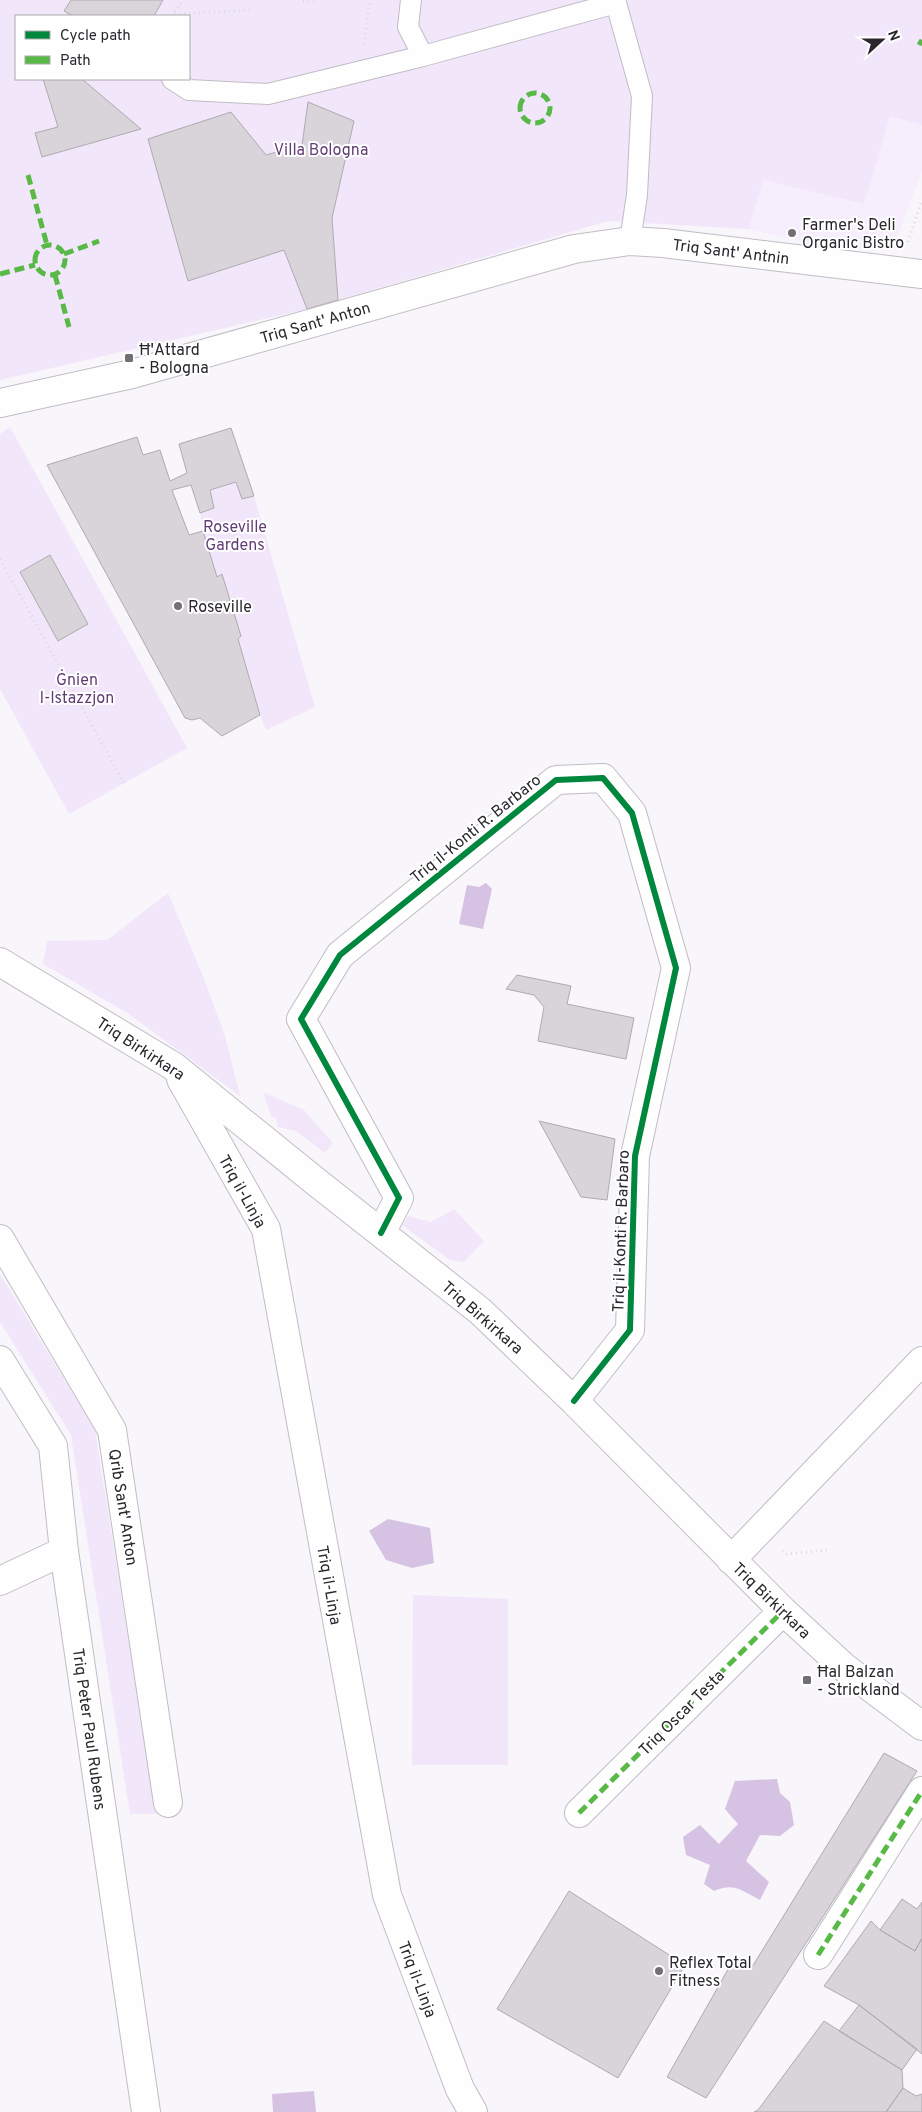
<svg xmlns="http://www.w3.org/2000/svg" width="922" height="2112" font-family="Overpass,sans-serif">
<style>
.built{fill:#f6edfd}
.green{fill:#f2e6fa;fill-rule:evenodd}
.water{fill:#d6c2e2}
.building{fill:#d8d4da;stroke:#aeabb0}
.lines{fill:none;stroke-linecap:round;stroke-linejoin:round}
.service-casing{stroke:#c0bdc3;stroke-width:22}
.minor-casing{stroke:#c0bdc3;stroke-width:30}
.path{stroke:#dcdbdc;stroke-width:3;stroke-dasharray:1 4;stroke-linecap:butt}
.service{stroke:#fefefe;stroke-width:20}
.minor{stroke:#fefefe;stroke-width:28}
.quiet{stroke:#58b947;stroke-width:5;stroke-dasharray:10 5;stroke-linecap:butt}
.cycleway-casing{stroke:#fff;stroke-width:9}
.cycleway{stroke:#00873e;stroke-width:6}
.poi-dot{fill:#726f75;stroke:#fff;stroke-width:2}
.labels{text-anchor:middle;stroke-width:4;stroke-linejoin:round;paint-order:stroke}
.park-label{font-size:16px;fill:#623d75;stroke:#fff}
.poi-label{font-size:16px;fill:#2a272d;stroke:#fff;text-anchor:start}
.street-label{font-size:16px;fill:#2a272d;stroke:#fff}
</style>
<rect width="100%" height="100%" fill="#f8f5fb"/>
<!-- built -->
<path class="built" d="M890,116L922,125V171L893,249L828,248L749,229L763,180L863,204Z"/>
<!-- green -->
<path class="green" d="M0,0H922V125L890,116L864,204L763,180L749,229L608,221L307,309L0,380ZM16,16H189V79H16Z
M10,427L187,748L69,814L0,689V434Z
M236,482L243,499L254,496L315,707L266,730L260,715L238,639L241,636L222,575L217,577L203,531L200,513L214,508L210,490Z
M168,893L203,976L225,1036L240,1096L129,1014L43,964L47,941L107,940Z
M263,1092L304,1110L333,1143L325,1153L296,1131L278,1127L275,1117L272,1118Z
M454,1209L484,1241L464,1262L450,1260L402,1225L408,1216L431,1222Z
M0,1274L95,1430L156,1814H130L71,1435L0,1322Z
M413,1595L508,1599V1765H412Z"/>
<!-- water -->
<path class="water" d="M486,883L492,889L483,929L459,924L467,885L479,887Z
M388,1519L430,1528L434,1563L412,1568L386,1560L369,1531Z
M777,1779L780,1793L790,1802L794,1825L780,1836L760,1835L746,1861L769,1882L760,1900C742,1891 734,1882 714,1891L704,1884L710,1865L686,1855L683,1837L700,1825L719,1844L738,1824L725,1809L735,1781Z
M314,2091L316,2112H273L272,2094Z"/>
<!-- building -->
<path class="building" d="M71,0H163L154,16H73L64,11Z
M43,79H82L141,129L42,157L35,133L58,127Z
M308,102L354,121L332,218L338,300L307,309L284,250L188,281L148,139L231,112L266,155L302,145Z
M231,428L254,496L242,499L236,482L210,490L214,508L200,513L191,485L172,490L189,535L203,531L217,577L222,574L241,636L238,639L260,715L222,736L200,718L192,720L185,718L47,465L137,437L143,455L160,450L170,481L187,473L179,444Z
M50,555L88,624L58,641L20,572Z
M517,975L571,986L567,1004L634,1018L626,1059L538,1041L544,1007L534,995L506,989Z
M539,1121L615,1139L607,1200L581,1197Z
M884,1753L917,1771L706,2098L667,2077L735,1957L752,1967Z
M569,1891L685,1965L618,2078L497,2009Z
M902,1899L917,1909L922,1902V1938L915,1951L880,1930Z
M871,1921L880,1930L915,1951L922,1938V2054L859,2005L824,1986Z
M859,2005L917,2049L902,2070L839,2031Z
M824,2021L902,2070L903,2088L886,2112H754L758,2110Z
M903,2088L916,2096L922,2094V2112H886Z"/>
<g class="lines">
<!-- service casing -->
<g class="service-casing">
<path id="service" d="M411,0L408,27L423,56
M172,79L189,90L268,94L423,56L616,3L642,96L637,195L630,241"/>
</g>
<!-- minor casing -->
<g class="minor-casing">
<path id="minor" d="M0,403L132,374L574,249L630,241L663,243L922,274
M0,962L173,1066L315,1181L480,1311L574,1401L783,1611L845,1668L922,1726
M181,1079L266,1229L387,1895L460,2089L473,2112
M381,1233L399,1198L301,1019L340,955L556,780L603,778L632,813L676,968L635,1156L630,1330L574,1401
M0,1239L112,1430L168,1803
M0,1360L53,1446L64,1551L146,2112
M731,1560L922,1361
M0,1581L64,1551
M579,1813L783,1611
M818,1955L922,1791"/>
</g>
<!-- path -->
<path class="path" d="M303,1L317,0
M174,14L254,10
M172,16L183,0
M364,44L370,0
M908,242L922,200
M0,559L124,783
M782,1551L786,1554L827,1550"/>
<!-- service -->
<use href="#service" class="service"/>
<!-- minor -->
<use href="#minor" class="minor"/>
<!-- quiet -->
<path class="quiet" d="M919,45L922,40
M520 108a15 15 0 1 1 30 0a15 15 0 1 1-30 0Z
M28,175L47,245
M35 260a15 15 0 1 1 30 0a15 15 0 1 1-30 0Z
M64,254L99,241
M0,274L35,265
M55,275L69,327
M579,1813L783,1611
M818,1955L922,1791"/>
<!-- cycleway casing -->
<g class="cycleway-casing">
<path id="cycleway" d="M381,1233L399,1198L301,1019L340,955L556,780L603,778L632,813L676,968L635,1156L630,1330L574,1401"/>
</g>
<!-- cycleway -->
<use href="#cycleway" class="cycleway"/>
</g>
<!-- markers -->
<g class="poi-dot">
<circle cx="792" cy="233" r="5"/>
<rect x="124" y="353" width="10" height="10" rx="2.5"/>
<circle cx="178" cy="606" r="5"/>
<rect x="802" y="1675" width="10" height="10" rx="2.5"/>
<circle cx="659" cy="1971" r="5"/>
</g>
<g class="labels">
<!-- park labels -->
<g class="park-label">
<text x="321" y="155">Villa Bologna</text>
<text x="235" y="532">Roseville<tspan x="235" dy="18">Gardens</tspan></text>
<text x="77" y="685">Ġnien<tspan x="77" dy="18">l-Istazzjon</tspan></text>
</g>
<!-- poi labels -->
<g class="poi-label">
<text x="802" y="230">Farmer's Deli<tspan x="802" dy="18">Organic Bistro</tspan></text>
<text x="139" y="355">Ħ'Attard<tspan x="139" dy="18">- Bologna</tspan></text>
<text x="188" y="612">Roseville</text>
<text x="817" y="1677">Ħal Balzan<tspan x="817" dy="18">- Strickland</tspan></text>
<text x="669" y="1968">Reflex Total<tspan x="669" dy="18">Fitness</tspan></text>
</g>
<!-- street labels -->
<g class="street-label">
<text transform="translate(731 251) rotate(7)" y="6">Triq Sant' Antnin</text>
<text transform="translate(315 322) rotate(-16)" y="6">Triq Sant' Anton</text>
<text transform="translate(475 828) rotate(-39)" y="6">Triq il-Konti R. Barbaro</text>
<text transform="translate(141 1048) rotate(33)" y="6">Triq Birkirkara</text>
<text transform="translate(243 1191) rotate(61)" y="6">Triq il-Linja</text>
<text transform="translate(620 1231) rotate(-88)" y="6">Triq il-Konti R. Barbaro</text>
<text transform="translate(483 1317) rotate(41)" y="6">Triq Birkirkara</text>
<text transform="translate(124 1507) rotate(81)" y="6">Qrib Sant' Anton</text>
<text transform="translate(330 1585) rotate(80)" y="6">Triq il-Linja</text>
<text transform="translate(772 1600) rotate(44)" y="6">Triq Birkirkara</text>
<text transform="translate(681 1712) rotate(-45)" y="6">Triq Oscar Testa</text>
<text transform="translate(90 1729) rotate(82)" y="6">Triq Peter Paul Rubens</text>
<text transform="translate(418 1979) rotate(69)" y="6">Triq il-Linja</text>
</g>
</g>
<!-- legend -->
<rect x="15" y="15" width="175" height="65" fill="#ffffff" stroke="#aaa9ab"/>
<rect x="25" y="31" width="25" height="8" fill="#00873e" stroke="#aaa9ab"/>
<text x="60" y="40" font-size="15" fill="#2a272d">Cycle path</text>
<rect x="25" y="56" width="25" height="8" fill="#58b947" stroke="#aaa9ab"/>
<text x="60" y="65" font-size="15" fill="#2a272d">Path</text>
<!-- north arrow -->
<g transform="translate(882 40) rotate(69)" stroke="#ffffff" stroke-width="4" paint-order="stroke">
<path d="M0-4L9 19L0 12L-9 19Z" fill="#2a272d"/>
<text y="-8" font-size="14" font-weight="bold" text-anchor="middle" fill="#2a272d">N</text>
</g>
</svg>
